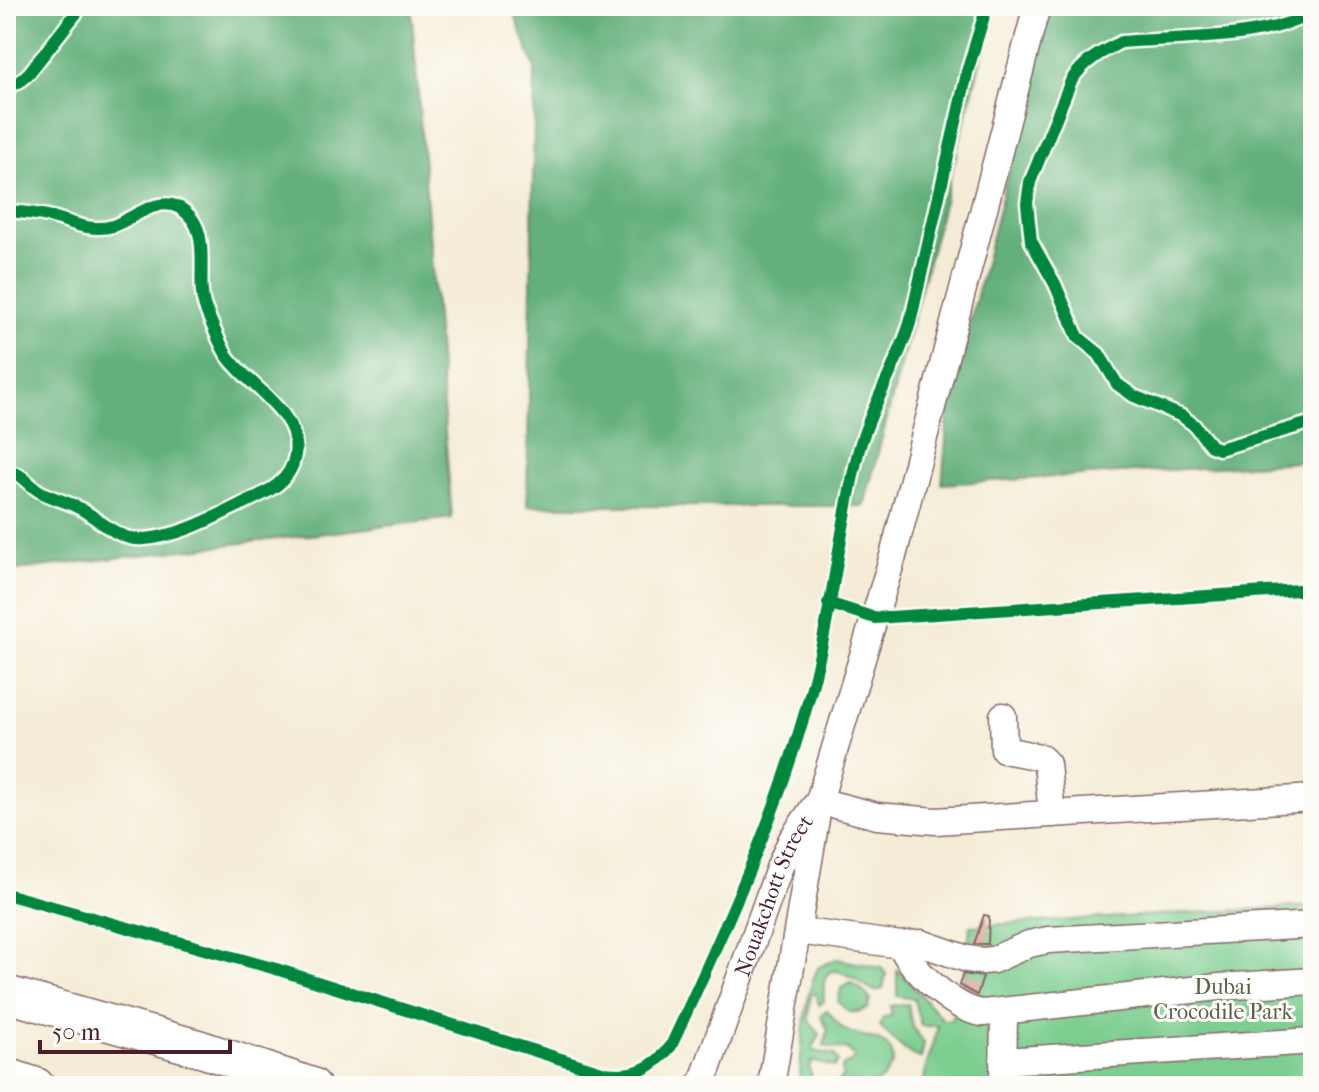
<svg xmlns="http://www.w3.org/2000/svg" width="1319" height="1092" font-family="'IM FELL French Canon',serif">
<style>
.green{fill:#7bcd8f;stroke:#62765d;stroke-width:2}
.forest{fill:#64b07a;stroke:#576852;stroke-width:2}
.building{fill:#d4a392}
.lines{fill:none;stroke-linecap:round;stroke-linejoin:round}
.minor-casing{stroke:#866767;stroke-width:29}
.highway-casing{stroke:#866767;stroke-width:39}
.minor{stroke:#fff;stroke-width:26}
.highway{stroke:#fff;stroke-width:36}
.cycleway-casing{stroke:#fdfcf7;stroke-width:17}
.cycleway{stroke:#00873e;stroke-width:12}
.labels{text-anchor:middle;stroke-width:6;stroke-linejoin:round;paint-order:stroke}
.street-label{font-size:22px;fill:#4a1f2b;stroke:#fdfcf7}
.park-label{font-size:22px;fill:#5b5c4e;stroke:#fdfcf7}
</style>
<rect width="100%" height="100%" fill="#fdfcf7"/>
<filter id="ink" filterUnits="userSpaceOnUse"><feTurbulence type="fractalNoise" baseFrequency=".0125" numOctaves="2"/><feDisplacementMap in="SourceGraphic" scale="16" xChannelSelector="R" yChannelSelector="G"/><feConvolveMatrix kernelMatrix="1 2 1 2 8 2 1 2 1" color-interpolation-filters="sRGB"/></filter>
<filter id="wash" filterUnits="userSpaceOnUse"><feTurbulence type="fractalNoise" baseFrequency=".006" numOctaves="4" result="noise"/><feDisplacementMap in="SourceGraphic" scale="32" xChannelSelector="R" yChannelSelector="G"/><feGaussianBlur stdDeviation="1.8" result="paint"/><feColorMatrix in="noise" values="0 0 0 0 0 0 0 0 0 0 0 0 0 0 0 0 0 1.4 0 .05"/><feComposite in="paint" operator="in"/></filter>
<g filter="url(#wash)">
<rect width="100%" height="100%" fill="#f4ecd6"/>
<!-- green -->
<path class="green" d="M1313,906V1086H924C924,1063 934,1049 938,1026H921L914,999L897,996V969L943,1020H951L966,966L970,926Z
M837,959L881,968L886,974L883,989L875,991C853,980 819,947 824,1001L819,1005L816,993L811,996L808,1019L820,1035L813,1047L814,1051L834,1055L838,1061L835,1067L812,1061L809,1067L812,1078L803,1086H799C802,1055 803,991 819,967Z
M851,983L860,988L870,999L868,1008L859,1012H849L838,1002L841,988Z
M908,1004L912,1026L924,1043L921,1058C910,1058 889,1035 880,1026L883,1018L892,1015L890,1006Z
M827,1010C832,1016 838,1026 845,1030C863,1040 894,1034 893,1063L884,1077L874,1085L813,1086L820,1080C830,1083 838,1086 843,1075L842,1066L851,1062L855,1057L848,1050L824,1046L828,1030L821,1015Z"/>
<!-- forest -->
<path class="forest" d="M6,6H411L452,518L6,571Z
M511,6H995L864,506H527L535,68Z
M1050,6H1313V461L942,484L949,406Z"/>
<g id="blocks">
<!-- building -->
<path class="building" d="M984,915L989,916L988,944H974Z
M963,974L983,977L977,995L959,985Z"/>
</g>
</g>
<g filter="url(#ink)">
<use href="#blocks" fill-opacity="0" stroke="#866767" stroke-width="2"/>
<g class="lines">
<!-- minor casing -->
<g class="minor-casing">
<g id="minor">
<path d="M1003,716L1004,750L1040,757L1047,764L1052,814"/>
<path d="M819,801L877,816L935,821L1313,798"/>
<path d="M798,931L901,945L921,943L967,959L983,961L993,960L1029,944L1048,940L1313,925"/>
<path d="M901,945C912,971 955,1010 983,1013L1219,987L1313,981"/>
<path d="M1003,1061L1313,1041"/>
<path id="s1" d="M701,1086L780,866L792,839L814,807"/>
<path d="M771,1086L819,801L893,556L1037,6"/>
<path d="M1003,1086L1004,1013"/>
</g>
</g>
<!-- highway casing -->
<g class="highway-casing">
<path id="highway" d="M6,994L198,1048L312,1086
M6,1076L36,1086"/>
</g>
<!-- minor -->
<use href="#minor" class="minor"/>
<!-- highway -->
<use href="#highway" class="highway"/>
<!-- cycleway casing -->
<g class="cycleway-casing">
<path id="cycleway" d="M1313,13C1258,41 1182,37 1121,42C1101,52 1083,62 1071,81L1030,182L1027,203L1031,241L1055,284L1078,337L1099,354L1117,384L1134,396L1182,416L1194,425L1211,446L1219,449L1313,422
M6,88L19,82L29,73L82,6
M6,211C20,212 34,213 48,216C70,221 90,233 113,226C133,219 158,195 180,208C216,229 193,280 206,310C212,324 218,340 226,354C247,386 302,412 295,455C291,482 268,492 246,502C212,518 181,536 144,539C117,542 98,516 75,506C64,501 52,498 41,492C27,485 24,472 6,472
M828,603L875,618L1313,589
M6,894L276,969L605,1073C634,1077 653,1069 671,1046C724,931 778,814 811,691C832,613 839,532 858,453C870,408 896,368 910,323L968,69L987,6"/>
</g>
<!-- cycleway -->
<use href="#cycleway" class="cycleway"/>
</g>
</g>
<g class="labels">
<!-- street labels -->
<g class="street-label">
<text dy="8" stroke="none"><textPath href="#s1" startOffset="204">Nouakchott Street</textPath></text>
</g>
<!-- park labels -->
<g class="park-label">
<text x="1223" y="994">Dubai<tspan x="1223" dy="25">Crocodile Park</tspan></text>
</g>
</g>
<!-- margin -->
<rect width="1319" height="1092" fill="none" stroke="#fdfcf7" stroke-width="32"/>
<!-- scale -->
<path d="M40 1040v12h190v-12" fill="none" stroke="#4a1f2b" stroke-width="4"/>
<text x="52" y="1040" font-size="24" fill="#4a1f2b" stroke="#fdfcf7" stroke-width="6" paint-order="stroke">50 m</text>
</svg>
